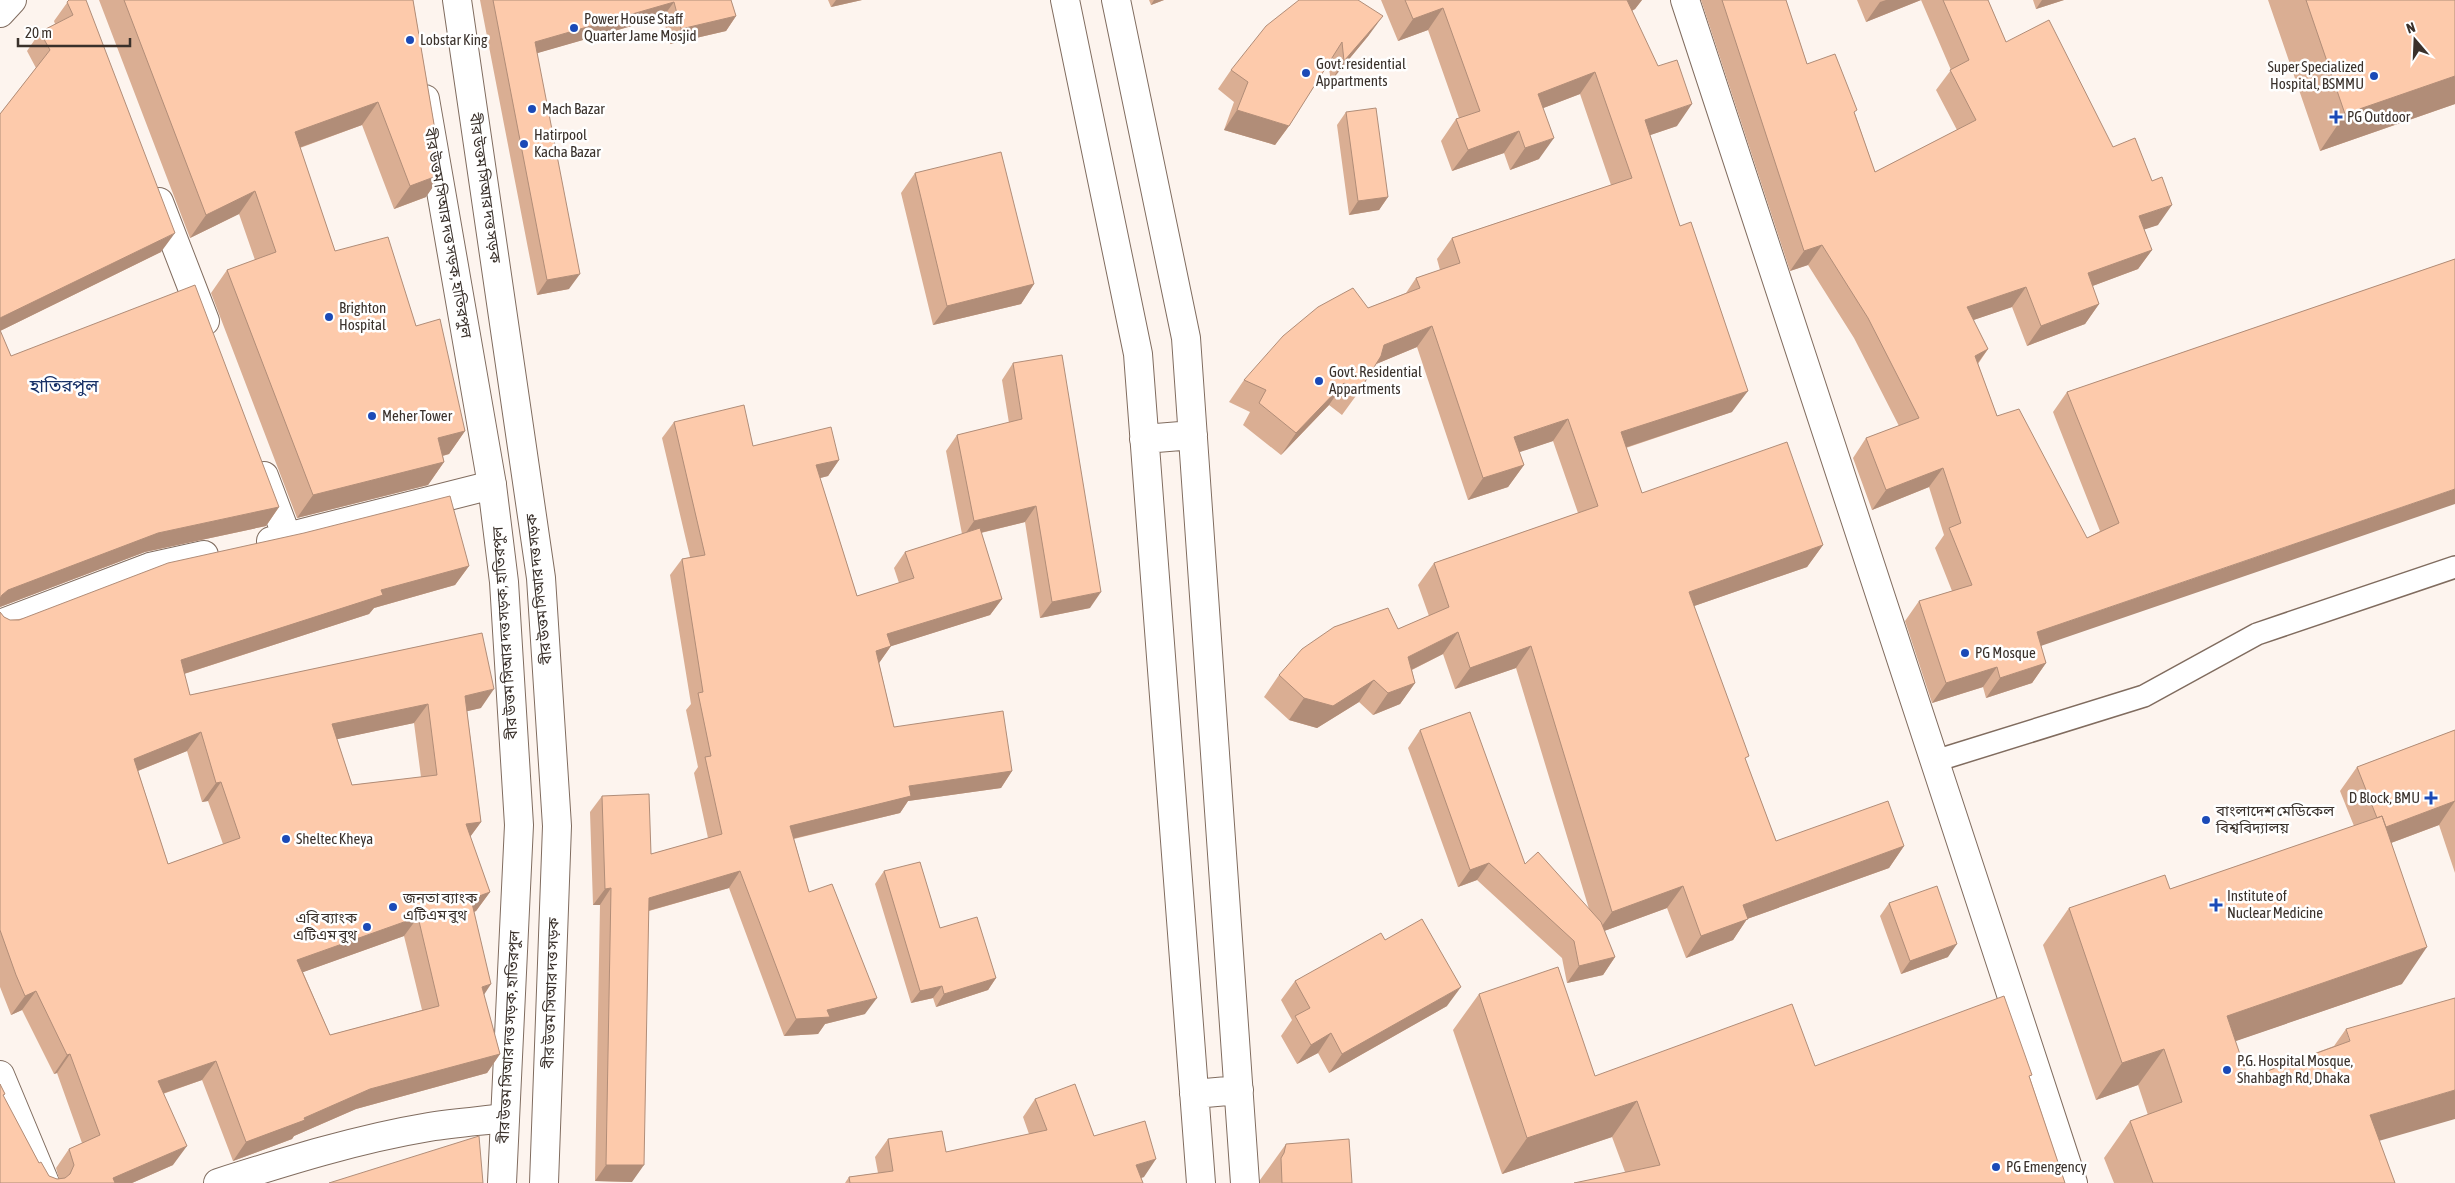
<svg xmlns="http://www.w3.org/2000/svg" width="2455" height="1183" font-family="'Asap Condensed','Noto Sans Bengali',sans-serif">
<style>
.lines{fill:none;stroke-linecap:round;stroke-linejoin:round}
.lane-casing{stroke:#806c5f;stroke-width:24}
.street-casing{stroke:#806c5f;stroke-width:30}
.secondary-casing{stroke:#806c5f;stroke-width:30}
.lane{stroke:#fff;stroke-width:21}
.street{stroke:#fff;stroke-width:28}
.secondary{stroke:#fff;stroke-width:28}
.wall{fill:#daae93;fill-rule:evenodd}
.shaded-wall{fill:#b18d78}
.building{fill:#fdcaab;stroke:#b18d78;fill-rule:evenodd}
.poi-dot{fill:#1b4ab7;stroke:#fff;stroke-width:2}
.labels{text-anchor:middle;stroke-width:5;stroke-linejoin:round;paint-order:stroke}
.poi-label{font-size:15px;fill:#3a312b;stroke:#fff;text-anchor:start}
.street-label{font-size:15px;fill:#3a312b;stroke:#fff}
.quarter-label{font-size:18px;fill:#173066;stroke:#fff}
</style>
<rect width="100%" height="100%" fill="#fdf4ee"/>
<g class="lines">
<!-- lane casing -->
<g class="lane-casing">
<path id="lane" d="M1935,761L2144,696L2257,634L2455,567"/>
</g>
<!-- street casing -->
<g class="street-casing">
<path id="street" d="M1065,0L1138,354L1201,1183
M1116,0L1186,338L1245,1183
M1685,0L2073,1183
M159,202L205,321
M1144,439L1193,435
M264,476L287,537
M271,541L492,485
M0,624L150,567L204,555
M0,1075L45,1183
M1194,1094L1239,1090
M218,1183C287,1161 357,1139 429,1127C454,1123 480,1121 505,1118"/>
</g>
<!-- secondary casing -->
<g class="secondary-casing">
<path id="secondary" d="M457,0L541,578L557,826L544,1183
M0,13L12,0
M425,99L492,485L504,582L519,825L502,1183"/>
</g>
<!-- lane -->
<use href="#lane" class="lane"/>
<!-- street -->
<use href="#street" class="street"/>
<!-- secondary -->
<use href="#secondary" class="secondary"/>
</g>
<!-- wall -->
<path class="wall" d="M69,0L161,252L0,331L11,356L279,507L266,526L145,552L0,607V114L36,68L27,51L40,32L55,24L54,21Z
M99,0H413L435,130L429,139L426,197L394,209L362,125L300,148L335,251L416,326L465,431L449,454L443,456L444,462L428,485L297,518L211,293L227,270L255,260L239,214L190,238Z
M480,0H731L736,16L726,31L670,44L663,17L537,53L569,289L537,295Z
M828,0H862L831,7Z
M1149,0H1164L1151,5Z
M1381,0H1642L1635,9L1632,11L1677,126L1650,135L1732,412L1626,448L1642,493L1823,545L1807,567L1694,606L1746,761L1776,841L1904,846L1889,868L1747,919L1733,940L1686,958L1667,908L1604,931L1615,957L1603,975L1567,983L1562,958L1477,880L1458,887L1408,748L1420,730L1525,864L1589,909L1516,668L1455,689L1443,654L1412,670L1415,683L1400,704L1373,715L1359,702L1317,728L1289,720L1264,697L1279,675L1398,629L1429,616L1418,585L1434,563L1578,513L1553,441L1519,452L1524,465L1508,487L1468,500L1417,347L1376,364L1358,393L1342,415L1329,405L1281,455L1243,425L1250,412L1229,402L1244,380L1368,308L1406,293L1416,278L1440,270L1437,259L1452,238L1611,185L1580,94L1543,108L1539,159L1510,170L1504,153L1452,171L1441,141L1456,119L1459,118L1428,30L1398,41Z
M1701,0H1786L1807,64L1855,114L1875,172L1957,130L1936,90L1951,70L1921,0H1988L2006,42L2113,147L2158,225L2144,229L2152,250L2138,269L2092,286L2099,304L2085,324L2027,346L2012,307L1973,320L1988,349L1978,364L1997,416L2087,538L2100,531L2053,412L2067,392L2455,259L2041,646L2046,663L2032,683L1986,698L1983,687L1932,703L1905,621L1919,601L1952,591L1935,548L1944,535L1929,487L1872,510L1853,458L1866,438L1899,426L1854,338L1808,265L1790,271Z
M1857,0H1921L1866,22Z
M2033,0H2064L2036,9Z
M2268,0H2455V104L2320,151Z
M1369,35L1331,81L1328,63L1289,126L1275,145L1224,130L1234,102L1218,89L1231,70Z
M1346,112L1388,197L1379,210L1349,215L1337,125Z
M915,173L1034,284L1021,304L933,325L901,193Z
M1013,363L1090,608L1040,618L1025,522L981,533L1002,599L990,615L891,646L879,663L894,727L1012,771L1001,788L908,801L900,813L794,839L809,892L865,1014L825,1024L818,1034L784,1036L729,888L649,911L632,1182L595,1181L600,905H593L590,812L602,796L651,854L708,838L694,773L698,767L686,710L691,704L670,575L682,559L690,557L662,438L674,422L753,446L839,460L828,476L820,478L857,596L899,583L894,568L905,552L962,534L946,451L957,435L1009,423L1002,380Z
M469,566L455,585L374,608L369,614L184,674L190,695L482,633L481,708L467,711L481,822L470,837L490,892L476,911L474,912L484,995L500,1054L487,1073L356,1109L294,1136L292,1139L233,1161L202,1080L163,1094L173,1165L132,1183H0V1084L5,1094L3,1096L39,1163L49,1176L57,1179H59L56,1168L69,1149L82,1143L57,1073L54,1074L22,1010L11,1015L0,987V612L4,617L10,620ZM414,723L421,777L352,785L337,739ZM187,751L202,802L208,801L223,844L168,864L138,771ZM404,936L422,1010L330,1035L303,972Z
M2455,730V873L2439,825L2391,843L2402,984L2235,1041L2248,1078L2334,1046L2346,1029L2379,1141L2395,1183H2114L2104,1158L2130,1121L2148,1115L2138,1085L2096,1100L2043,945L2069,908L2170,889L2354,826L2340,791L2357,767Z
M884,871L940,928L996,978L988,990L936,1007L933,998L911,1003L875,884Z
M1889,903L1948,957L1901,974L1880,916Z
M1385,940L1447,1006L1329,1073L1318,1053L1297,1064L1281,1036L1292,1020L1281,1000L1295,981Z
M1479,994L1595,1076L1815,1066L2030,1078L2065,1183L1625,1172L1612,1137L1502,1174L1453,1030Z
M1035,1099L1094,1136L1144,1177L1141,1178L1143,1183H845L849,1177L878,1173L875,1157L888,1139L946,1152L1029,1134L1023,1117Z
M1286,1144L1352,1183H1260V1180Z"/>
<!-- shaded-wall -->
<path class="shaded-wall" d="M836,0H862L831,7Z
M1154,0H1164L1151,5Z
M1626,0H1642L1635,9L1611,21Z
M1886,0H1921L1866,22L1880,2Z
M2042,0H2064L2036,9Z
M674,2L663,17L524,57L535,42Z
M1443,8L1428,30L1398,41L1413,19Z
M736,16L726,31L670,44L681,29Z
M1383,16L1369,35L1331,81L1344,61Z
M1595,72L1580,94L1523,116L1538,94Z
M2455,76V104L2320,151L2345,114Z
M378,102L362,125L279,155L295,132Z
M1692,104L1677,126L1630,142L1645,120Z
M1237,110L1289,126L1275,145L1224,130Z
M435,130L419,153L427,133Z
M1519,131L1504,153L1452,171L1468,150Z
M1554,138L1539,159L1510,170L1525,148Z
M442,174L426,197L394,209L410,186Z
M255,191L239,214L190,238L206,215Z
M1388,197L1379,210L1349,215L1358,201Z
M2172,205L2158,225L2125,236L2139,216Z
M175,233L161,252L0,331V318Z
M1822,245L1808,265L1790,271L1804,251Z
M2152,250L2138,269L2074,293L2088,273Z
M580,274L569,289L537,295L547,280Z
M1034,284L1021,304L933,325L947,306Z
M2026,287L2012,307L1953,327L1967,307Z
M2099,304L2085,324L2027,346L2041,326Z
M1432,326L1417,347L1369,367L1384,345Z
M1988,349L1974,368L1975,356Z
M1344,383L1329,405L1281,455L1296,433Z
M1748,391L1732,412L1606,454L1621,432Z
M1568,419L1553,441L1499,459L1514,437Z
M465,431L449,454L422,461L438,438Z
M839,460L828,476L805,482L816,465Z
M444,462L428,485L297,518L313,495Z
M1524,465L1508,487L1468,500L1483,478Z
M1943,468L1929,487L1872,510L1886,490Z
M2455,489V504L2023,652L2037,632Z
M1036,506L1025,522L963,537L974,521Z
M279,507L266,526L145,552L0,607V597L2,595L8,590L158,533Z
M1823,545L1807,567L1674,613L1689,592Z
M469,566L455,585L374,608L369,614L168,679L181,660L381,590Z
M1101,592L1090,608L1040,618L1052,602Z
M1002,599L990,615L876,651L887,634Z
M1458,632L1443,654L1393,679L1408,657Z
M891,646L879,663L864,668L876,651Z
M1531,646L1516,668L1455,689L1470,668Z
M2046,663L2032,683L1986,698L2000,678Z
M1997,667L1983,687L1932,703L1946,683Z
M1374,680L1359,702L1317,728L1289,720L1304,698Z
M1415,683L1400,704L1373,715L1388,693Z
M494,689L481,708L451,715L465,696Z
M428,704L414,723L319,743L332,724Z
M201,732L187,751L120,778L134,759Z
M1012,771L1001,788L908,801L900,813L779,842L790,826L909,786Z
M221,782L208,801L202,802L216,783Z
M2455,801L2439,825L2364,853L2381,829Z
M481,822L467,841L466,824Z
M1904,846L1889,868L1747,919L1733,940L1686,958L1701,936L1743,905Z
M1489,863L1477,880L1458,887L1470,870Z
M740,871L729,888L637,914L649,898Z
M1683,886L1667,908L1596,934L1612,912Z
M611,888L600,905H593L605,889Z
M490,892L476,911L458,918L471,899Z
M418,917L404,936L284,979L297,960Z
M1957,944L1948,957L1901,974L1910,961Z
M2427,947L2402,984L2201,1053L2227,1016Z
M1615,957L1603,975L1567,983L1579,966Z
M996,978L988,990L936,1007L944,994Z
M491,984L478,1004L482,987Z
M942,986L933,998L911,1003L920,991Z
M1461,987L1447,1006L1329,1073L1342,1054Z
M36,991L22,1010L11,1015L25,996Z
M877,998L865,1014L825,1024L818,1034L784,1036L796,1019L827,1010Z
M1331,1033L1318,1053L1297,1064L1311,1045Z
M2164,1049L2138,1085L2096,1100L2122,1063Z
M70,1054L57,1073L54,1074L67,1055Z
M500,1054L487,1073L356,1109L294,1136L292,1139L233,1161L246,1142L304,1118L370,1089Z
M216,1061L202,1080L144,1100L158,1081Z
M2455,1090V1119L2344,1151L2370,1115Z
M1637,1101L1612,1137L1502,1174L1527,1138Z
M187,1146L173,1165L132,1183H110L113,1178Z
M1156,1159L1144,1177L1123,1183L1136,1165Z
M606,1165H644L632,1182L595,1181Z"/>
<!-- building -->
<path class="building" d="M69,0H86L175,233L0,318V114L50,50L40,32L73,15L67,2Z
M124,0H413L435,130L427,133L442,174L410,186L378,102L295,132L335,251L388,237L416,326L440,319L465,431L438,438L444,462L313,495L227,270L276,252L255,191L206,215Z
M493,0H731L736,16L681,29L674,2L535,42L580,274L547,280Z
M1299,0H1358L1383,16L1344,61L1342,42L1289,126L1237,110L1248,82L1231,70L1266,26Z
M1405,0H1627L1658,66L1677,60L1692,104L1645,120L1680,226L1691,222L1748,391L1621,432L1642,493L1787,442L1823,545L1689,592L1749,756L1745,758L1776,841L1888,801L1904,846L1743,905L1748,919L1701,936L1683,886L1612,912L1531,646L1470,668L1458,632L1408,657L1415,683L1388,693L1374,680L1333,706L1304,698L1279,675L1302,649L1334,627L1388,608L1398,629L1449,607L1434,563L1598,506L1568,419L1514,437L1524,465L1483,478L1432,326L1384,345L1381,356L1358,393L1344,383L1296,433L1259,403L1266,390L1244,380L1283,336L1318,307L1353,288L1368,308L1420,288L1416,278L1460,263L1452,238L1632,178L1595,72L1538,94L1554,138L1525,148L1519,131L1468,150L1456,119L1480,111L1443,8L1413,19Z
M1722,0H1786L1807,64L1835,54L1857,110L1854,112L1875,172L1976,120L1950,70L1969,60L1943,0H1988L2006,42L2049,20L2113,147L2135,138L2152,181L2162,177L2172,205L2139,216L2152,250L2088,273L2099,304L2041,326L2026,287L1967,307L1988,349L1975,356L1997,416L2019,409L2087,538L2119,523L2067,392L2455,259V489L2037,632L2046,663L2000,678L1997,667L1946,683L1919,601L1972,585L1949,528L1961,523L1943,468L1886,490L1866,438L1919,418L1868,318L1822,245L1804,251Z
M2306,0H2455V76L2345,114Z
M1376,108L1388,197L1358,201L1346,112Z
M1001,152L1034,284L947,306L915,173Z
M195,285L279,507L158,533L8,590L2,595L0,598V330L11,356Z
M1062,355L1101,592L1052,602L1036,506L974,521L957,435L1022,419L1013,363Z
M744,405L753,446L831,427L839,460L816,465L857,596L914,578L905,552L980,528L1002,599L887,634L891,646L876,651L894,727L1003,711L1012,771L909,786L911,796L790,826L809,892L832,884L877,998L827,1010L830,1017L796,1019L740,871L649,898L644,1165H606L611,888L605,889L602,796L649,794L651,854L722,834L705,757L711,756L698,693L703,692L682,559L705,555L674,422Z
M450,496L469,566L381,590L383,595L181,660L190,695L482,633L494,689L465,696L481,822L466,824L490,892L471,899L491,984L482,987L500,1054L370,1089L304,1118L305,1120L246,1142L216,1061L158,1081L187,1146L113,1178L115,1183H0V1084L5,1094L3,1095L39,1163L41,1162L49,1176L57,1179L65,1178L70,1174L74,1165L69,1149L100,1135L70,1054L67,1055L36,991L25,996L16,975L0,930V612L4,617L10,620H19L168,563L304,533ZM428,704L437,775L352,785L332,724ZM201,732L216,783L221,782L240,838L168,864L134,759ZM418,917L439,1006L330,1035L297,960Z
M1470,712L1525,864L1538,852L1601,922L1615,957L1579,966L1574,941L1489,863L1470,870L1420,730Z
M2455,730V801L2386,827L2382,816L2377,818L2357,767Z
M2382,816L2427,947L2227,1016L2248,1078L2350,1041L2346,1029L2455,998V1090L2370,1115L2395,1183H2153L2130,1121L2182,1102L2164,1049L2122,1063L2069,908L2165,875L2170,889Z
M920,862L940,928L977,917L996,978L944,994L942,986L920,991L884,871Z
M1937,886L1957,944L1910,961L1889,903Z
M1422,919L1461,987L1342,1054L1331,1033L1311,1045L1295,1016L1310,1008L1295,981L1381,933L1385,940Z
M1558,967L1595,1076L1792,1004L1815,1066L2004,996L2032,1075L2029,1076L2065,1183H1574L1660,1165L1637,1101L1527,1138L1479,994Z
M1075,1084L1094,1136L1145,1121L1156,1159L1136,1165L1143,1183H850L849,1177L893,1171L888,1139L942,1131L946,1152L1047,1130L1035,1099Z
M479,1136L483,1183H329Z
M1349,1139L1352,1183H1282L1281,1158L1284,1153L1286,1144Z"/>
<!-- markers -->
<g class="poi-dot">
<circle cx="574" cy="28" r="5"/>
<circle cx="410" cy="40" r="5"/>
<circle cx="1306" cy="73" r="5"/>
<circle cx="2374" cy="76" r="5"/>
<circle cx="532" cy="109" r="5"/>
<path d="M2333.5 109.5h5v5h5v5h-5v5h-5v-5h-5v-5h5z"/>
<circle cx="524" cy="144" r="5"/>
<circle cx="329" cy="317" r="5"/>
<circle cx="1319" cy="381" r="5"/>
<circle cx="372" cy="416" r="5"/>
<circle cx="1965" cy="653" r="5"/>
<path d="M2428.5 790.5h5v5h5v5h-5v5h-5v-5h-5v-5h5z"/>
<circle cx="2206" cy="820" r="5"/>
<circle cx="286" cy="839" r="5"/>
<path d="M2213.5 897.5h5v5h5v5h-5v5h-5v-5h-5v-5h5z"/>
<circle cx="393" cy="907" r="5"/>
<circle cx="367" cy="927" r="5"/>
<circle cx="2227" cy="1070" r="5"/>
<circle cx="1996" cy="1167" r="5"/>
</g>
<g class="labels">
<!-- poi labels -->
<g class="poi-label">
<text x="584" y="24">Power House Staff<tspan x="584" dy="17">Quarter Jame Mosjid</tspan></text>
<text x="420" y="45">Lobstar King</text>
<text x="1316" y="69">Govt. residential<tspan x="1316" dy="17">Appartments</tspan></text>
<text x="2364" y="72" text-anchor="end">Super Specialized<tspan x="2364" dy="17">Hospital, BSMMU</tspan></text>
<text x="542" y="114">Mach Bazar</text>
<text x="2347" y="122">PG Outdoor</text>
<text x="534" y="140">Hatirpool<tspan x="534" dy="17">Kacha Bazar</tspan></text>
<text x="339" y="313">Brighton<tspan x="339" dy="17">Hospital</tspan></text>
<text x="1329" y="377">Govt. Residential<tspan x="1329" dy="17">Appartments</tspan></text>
<text x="382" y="421">Meher Tower</text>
<text x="1975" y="658">PG Mosque</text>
<text x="2420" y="803" text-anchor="end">D Block, BMU</text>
<text x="2216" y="816">বাংলাদেশ মেডিকেল<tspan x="2216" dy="17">বিশ্ববিদ্যালয়</tspan></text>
<text x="296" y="844">Sheltec Kheya</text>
<text x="2227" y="901">Institute of<tspan x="2227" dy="17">Nuclear Medicine</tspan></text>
<text x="403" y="903">জনতা ব্যাংক<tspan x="403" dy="17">এটিএম বুথ</tspan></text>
<text x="357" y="923" text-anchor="end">এবি ব্যাংক<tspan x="357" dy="17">এটিএম বুথ</tspan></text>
<text x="2237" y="1066">P.G. Hospital Mosque,<tspan x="2237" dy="17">Shahbagh Rd, Dhaka</tspan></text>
<text x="2006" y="1172">PG Emengency</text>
</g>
<!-- street labels -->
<g class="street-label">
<text transform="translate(485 188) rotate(82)" y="5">বীর উত্তম সিআর দত্ত সড়ক</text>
<text transform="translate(448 233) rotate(80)" y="5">বীর উত্তম সিআর দত্ত সড়ক, হাতিরপুল</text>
<text transform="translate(539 589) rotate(-96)" y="5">বীর উত্তম সিআর দত্ত সড়ক</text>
<text transform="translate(505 633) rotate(-94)" y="5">বীর উত্তম সিআর দত্ত সড়ক, হাতিরপুল</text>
<text transform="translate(551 993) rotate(-88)" y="5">বীর উত্তম সিআর দত্ত সড়ক</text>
<text transform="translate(509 1037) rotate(-87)" y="5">বীর উত্তম সিআর দত্ত সড়ক, হাতিরপুল</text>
</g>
<!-- quarter labels -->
<g class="quarter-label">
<text x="64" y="392">হাতিরপুল</text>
</g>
</g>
<!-- north arrow -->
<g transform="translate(2415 40) rotate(341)" stroke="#ffffff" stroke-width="4" paint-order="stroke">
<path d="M0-4L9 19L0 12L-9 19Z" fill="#3a312b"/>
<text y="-8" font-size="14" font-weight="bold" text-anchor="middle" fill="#3a312b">N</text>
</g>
<!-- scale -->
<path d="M18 38v8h112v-8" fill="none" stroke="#3a312b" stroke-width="2.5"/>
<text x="25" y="38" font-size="15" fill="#3a312b" stroke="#ffffff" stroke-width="4" paint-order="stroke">20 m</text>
</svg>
